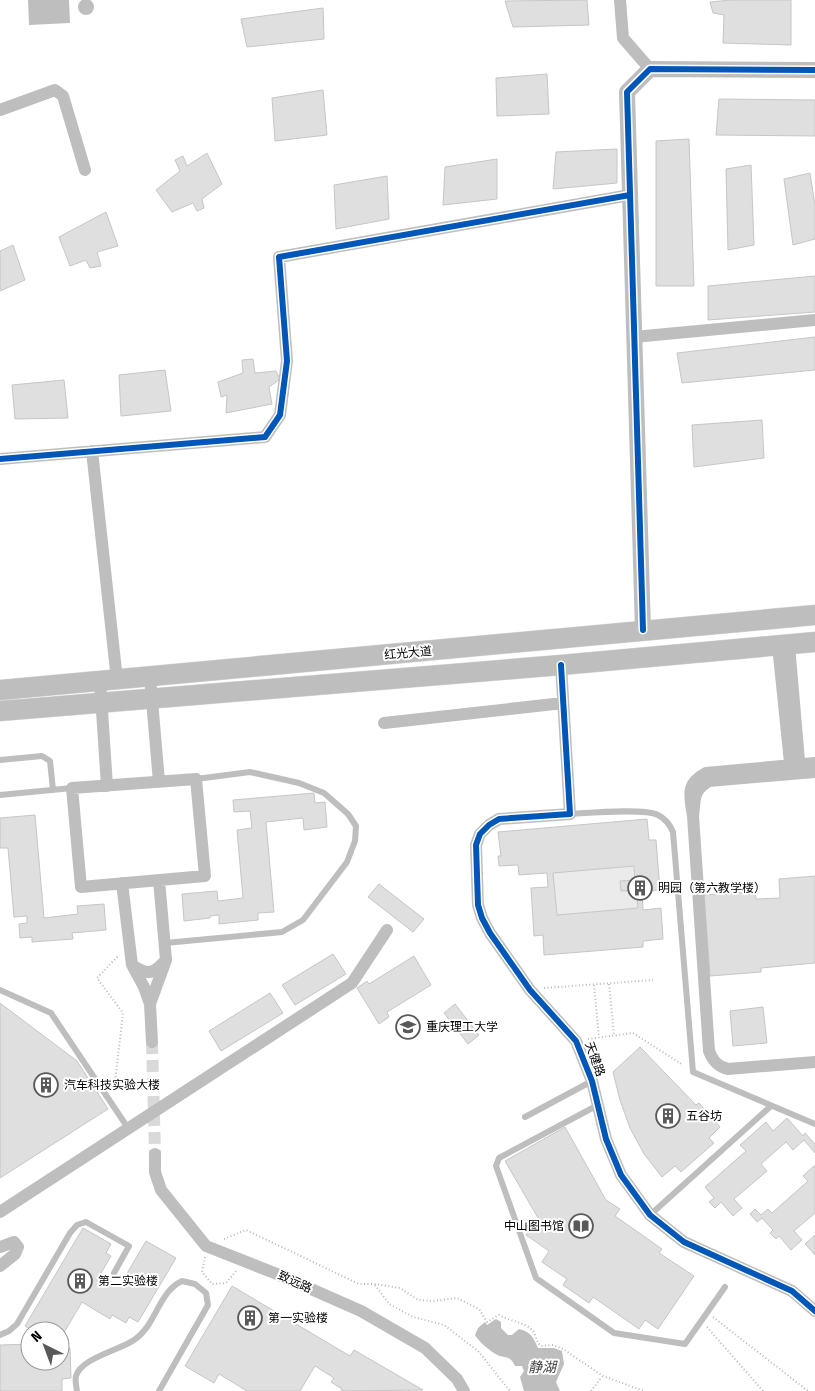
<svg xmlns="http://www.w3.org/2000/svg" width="815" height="1391" font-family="'Fira Sans Condensed','Noto Sans SC',sans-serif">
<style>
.green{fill:#ebebeb}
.water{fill:#bebebe}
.building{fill:#dfdfdf;stroke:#c6c6c6;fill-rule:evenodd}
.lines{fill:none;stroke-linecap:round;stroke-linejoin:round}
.minor-tunnel{stroke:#d9d9d9;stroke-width:12;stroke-dasharray:12 6;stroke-linecap:butt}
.primary-casing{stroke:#dbdbdb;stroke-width:21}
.path{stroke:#b9b9b9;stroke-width:2;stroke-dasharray:1 2.5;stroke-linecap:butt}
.service{stroke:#bebebe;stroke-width:6}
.minor{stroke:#bebebe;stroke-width:12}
.tertiary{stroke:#bebebe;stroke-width:16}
.primary{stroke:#bebebe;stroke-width:20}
.cycleway-casing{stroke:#fff;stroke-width:9}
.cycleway{stroke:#0057b8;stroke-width:6}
.labels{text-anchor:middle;stroke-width:4;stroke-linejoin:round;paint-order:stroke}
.street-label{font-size:12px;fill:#000;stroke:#fff}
.poi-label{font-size:12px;fill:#000;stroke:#fff;text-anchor:start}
.water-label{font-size:14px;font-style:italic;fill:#434343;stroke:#fff}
</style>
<rect width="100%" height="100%" fill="#fff"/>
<!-- green -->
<path class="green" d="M634,866L638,908L557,915L553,873Z"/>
<!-- water -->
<path class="water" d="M78 7a8 8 0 1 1 16 0a8 8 0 1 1-16 0Z
M28,0H69L70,23L29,25Z
M496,1319L501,1322V1328L508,1335H512L519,1329C531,1332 533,1337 538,1348H554L562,1351L564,1364L556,1382L560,1391H524L520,1377L524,1371L522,1366H515C511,1357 508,1358 500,1356C493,1354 478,1341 475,1335L478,1328L485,1322L487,1325Z"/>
<!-- building -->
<path class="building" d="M587,0L589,25L513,27L505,1Z
M731,0H791V45L723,43L724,15L713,13L710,2Z
M323,8L324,39L247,47L241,19Z
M547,74L549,114L497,116L496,78Z
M323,90L327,135L275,141L272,98Z
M719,99L815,100V136L716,135Z
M689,139L694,286H656V141Z
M617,149V183L553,189L556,152Z
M207,153L222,184L202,199L204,208L197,211L193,203L172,212L156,190L180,171L175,160L183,156L187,166Z
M497,159V199L443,205L445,167Z
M751,165L754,245L728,250L726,169Z
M810,173L815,205V239L793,245L784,179Z
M387,176L389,219L336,229L334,185Z
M106,212L118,246L97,252L101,266L90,268L86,260L70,266L59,237Z
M13,245L25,280L0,291V251Z
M815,276V312L708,320V286Z
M815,337V370L682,383L677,353Z
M253,359L255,373L276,371L280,379L269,387L272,404L226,413L227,395L221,397L218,382L243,373L242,360Z
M165,370L171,411L121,416L119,375Z
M64,380L68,418L15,419L12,385Z
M762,420L764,458L694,467L692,425Z
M314,793L315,803L325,802L327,827L304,830L303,818L266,822L274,912L258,913V920L219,924V915L210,916V918L184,921L182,894L217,891L218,901L243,898L237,830L252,828L250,811L234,812L233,800Z
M35,815L44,918L78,914L77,906L104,904L106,930L72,933L73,939L32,942V937L20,938L19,924L27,923V916L14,917L8,848H0V818Z
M647,819L649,840H656L660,890L642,891L643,910L661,908L663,939L643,941V947L544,955L543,935L534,936L531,888L548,887L547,873L519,875L518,865L499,866L498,856H501L498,832ZM634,866L635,880L620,881L621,891L636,890L638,908L557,915L553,873Z
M815,876V963L761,968V972L710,976L704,895L755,891L756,899L780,898L779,879Z
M379,884L424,919L413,932L368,897Z
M333,954L346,974L295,1005L282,985Z
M414,956L431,985L387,1012L389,1017L379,1024L357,988L367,981L369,984Z
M270,993L283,1013L221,1051L209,1031Z
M0,1003L77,1061L108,1109L0,1178Z
M455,1004L479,1035L468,1044L444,1013Z
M763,1007L767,1043L733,1046L730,1011Z
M640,1047L696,1105L699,1103L720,1127L709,1138L714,1143L681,1172L675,1166L662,1177L644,1154L630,1128L620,1100L613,1072Z
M787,1118L803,1136L805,1133L815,1144V1153L804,1140L793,1150L786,1142L761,1164L767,1171L734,1199L742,1208L733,1216L721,1202L715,1208L709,1202L714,1198L705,1187L746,1151L740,1145L766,1122L773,1131Z
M565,1127L606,1200L620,1209L615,1216L662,1249L659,1253L694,1276L658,1329L645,1320L639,1329L593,1297L589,1303L563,1285L567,1279L542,1262L549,1251L526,1235L538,1218L505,1161Z
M815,1165V1213L794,1231L802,1240L791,1250L779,1236L776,1239L770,1233L773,1230L762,1218L757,1222L750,1214L755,1209L761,1215L768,1209L772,1213L808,1181L803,1176Z
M83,1228L111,1244L106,1253L111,1256L100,1275L119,1287L146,1241L176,1258L138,1322L129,1317L126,1323L112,1315L110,1319L82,1302L62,1336L60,1335V1331H53L49,1329L48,1331H33L25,1326Z
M815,1235V1255L805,1244Z
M232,1286L350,1356L354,1350L423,1390L341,1391L342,1389L331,1382L334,1378L315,1366L300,1391H247L219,1374L214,1383L185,1366Z
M30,1344V1361H60V1348H70L71,1378L62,1379V1391H0V1345Z"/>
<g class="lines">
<!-- minor-tunnel -->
<path class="minor-tunnel" d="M152,1042L155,1154"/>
<!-- primary casing -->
<g class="primary-casing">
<path id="primary" d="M0,690L815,615
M0,711L561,665L815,642"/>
</g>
<!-- path -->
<path class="path" d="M609,984L614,1035
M594,985L599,1037
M544,988L653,980
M588,1039L633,1033L683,1065
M114,1091L123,1013L97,978L118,956
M224,1239L246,1230L359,1284H375L400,1288L418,1300L434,1301L457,1298L479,1309L487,1322L499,1315C509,1321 525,1322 533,1331C537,1336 535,1341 541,1346L553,1345L563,1349L603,1376L644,1391
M205,1257L202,1272L212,1284L226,1283L237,1270
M375,1285L389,1304L413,1317L444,1325L478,1351L510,1391
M713,1317L808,1391
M707,1327L763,1391
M591,1391L602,1377"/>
<!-- service -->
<path class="service" d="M0,760L42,756L50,761L53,790
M0,795L72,788
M570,814C589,813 644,808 658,815C666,819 670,825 673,832L693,1072L815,1124
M165,943L282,932L303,920L347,862L355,841L356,826L348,814L324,793L299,783L250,772L196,779
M0,990L51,1013L128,1128
M598,1105L499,1158L496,1166L536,1278L614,1333L685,1344L725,1287
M525,1117L592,1081
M650,1215L771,1106
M0,1335L9,1331L17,1324L70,1233L77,1225L86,1222L129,1246L114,1273
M77,1391C76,1386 75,1380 76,1376C81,1358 120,1350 134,1340C156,1326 158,1292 182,1281L195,1284L206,1293L208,1305L159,1391"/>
<!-- minor -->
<path class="minor" d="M620,0L623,38L650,69
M0,110L55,90L63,96L85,170
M634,337L815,320
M92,451L117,680
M0,459L265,437L280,415L287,361L279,257L630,195
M789,645L800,772
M778,646L791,772
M561,665L570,814L499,819L489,825L480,834L476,845L478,905L482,918L490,933L530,990L576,1041L592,1081L606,1139L621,1175L650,1215L684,1242L792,1291L815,1311
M150,677L159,782
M100,681L107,786
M384,723L563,703
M815,763L706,773C685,784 690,796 693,816C695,799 693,790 709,781L815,772
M196,779L205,876L81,887L72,788Z
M693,816L709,1051C713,1061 718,1067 728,1069L815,1062
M122,883L132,965L144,987L150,1004L166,960L159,880
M132,965C147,975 153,975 165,961
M150,1004L152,1042
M155,1154V1172L161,1190L206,1246L277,1274L361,1311L425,1348L457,1379L464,1391
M0,1212L352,983L387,930
M0,1247L14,1242L18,1247L15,1254L0,1266"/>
<!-- tertiary -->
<path class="tertiary" d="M643,630L627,92L650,69L815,70"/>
<!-- primary -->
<use href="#primary" class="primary"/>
<!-- cycleway casing -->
<g class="cycleway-casing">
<path id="cycleway" d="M0,459L265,437L280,415L287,361L279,257L630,195
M643,630L627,92L650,69L815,70
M561,665L570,814L499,819L489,825L480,834L476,845L478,905L482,918L490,933L530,990L576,1041L592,1081L606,1139L621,1175L650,1215L684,1242L792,1291L815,1311"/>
</g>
<!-- cycleway -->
<use href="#cycleway" class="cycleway"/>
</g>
<!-- icons -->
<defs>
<g id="building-ring" transform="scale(1.25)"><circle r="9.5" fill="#fff" stroke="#595959" stroke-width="1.5"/><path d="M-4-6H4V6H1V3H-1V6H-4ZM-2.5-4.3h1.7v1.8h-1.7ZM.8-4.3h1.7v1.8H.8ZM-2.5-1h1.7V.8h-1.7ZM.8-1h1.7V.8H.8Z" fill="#595959"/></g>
<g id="university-ring" transform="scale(1.25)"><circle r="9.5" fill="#fff" stroke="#595959" stroke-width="1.5"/><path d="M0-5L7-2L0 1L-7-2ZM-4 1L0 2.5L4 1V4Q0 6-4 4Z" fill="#595959"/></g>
<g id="library-ring" transform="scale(1.25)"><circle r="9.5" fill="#fff" stroke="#595959" stroke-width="1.5"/><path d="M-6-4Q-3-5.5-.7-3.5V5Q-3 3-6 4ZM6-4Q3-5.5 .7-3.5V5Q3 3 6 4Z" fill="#595959"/></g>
</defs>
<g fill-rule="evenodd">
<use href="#building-ring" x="640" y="888"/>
<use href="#university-ring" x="408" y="1027"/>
<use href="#building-ring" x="46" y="1085"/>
<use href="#building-ring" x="668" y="1116"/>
<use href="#library-ring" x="581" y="1226"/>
<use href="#building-ring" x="80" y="1281"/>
<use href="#building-ring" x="250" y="1318"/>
</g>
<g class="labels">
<!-- street labels -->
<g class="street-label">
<text transform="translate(408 653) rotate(-5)" y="4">红光大道</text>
<text transform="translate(595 1059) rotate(70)" y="4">天健路</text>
<text transform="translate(295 1282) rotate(24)" y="4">致远路</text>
</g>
<!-- poi labels -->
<g class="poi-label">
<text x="658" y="892">明园（第六教学楼）</text>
<text x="426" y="1031">重庆理工大学</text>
<text x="64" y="1089">汽车科技实验大楼</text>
<text x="686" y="1120">五谷坊</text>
<text x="564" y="1230" text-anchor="end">中山图书馆</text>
<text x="98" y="1285">第二实验楼</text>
<text x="268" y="1322">第一实验楼</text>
</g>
<!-- water labels -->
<g class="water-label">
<text x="542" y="1372">静湖</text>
</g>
</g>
<!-- north arrow -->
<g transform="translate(45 1346) rotate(318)"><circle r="24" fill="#ffffff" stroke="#999999"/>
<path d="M0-4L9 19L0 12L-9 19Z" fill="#595959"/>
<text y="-8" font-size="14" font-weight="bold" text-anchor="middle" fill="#000000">N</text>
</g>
</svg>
